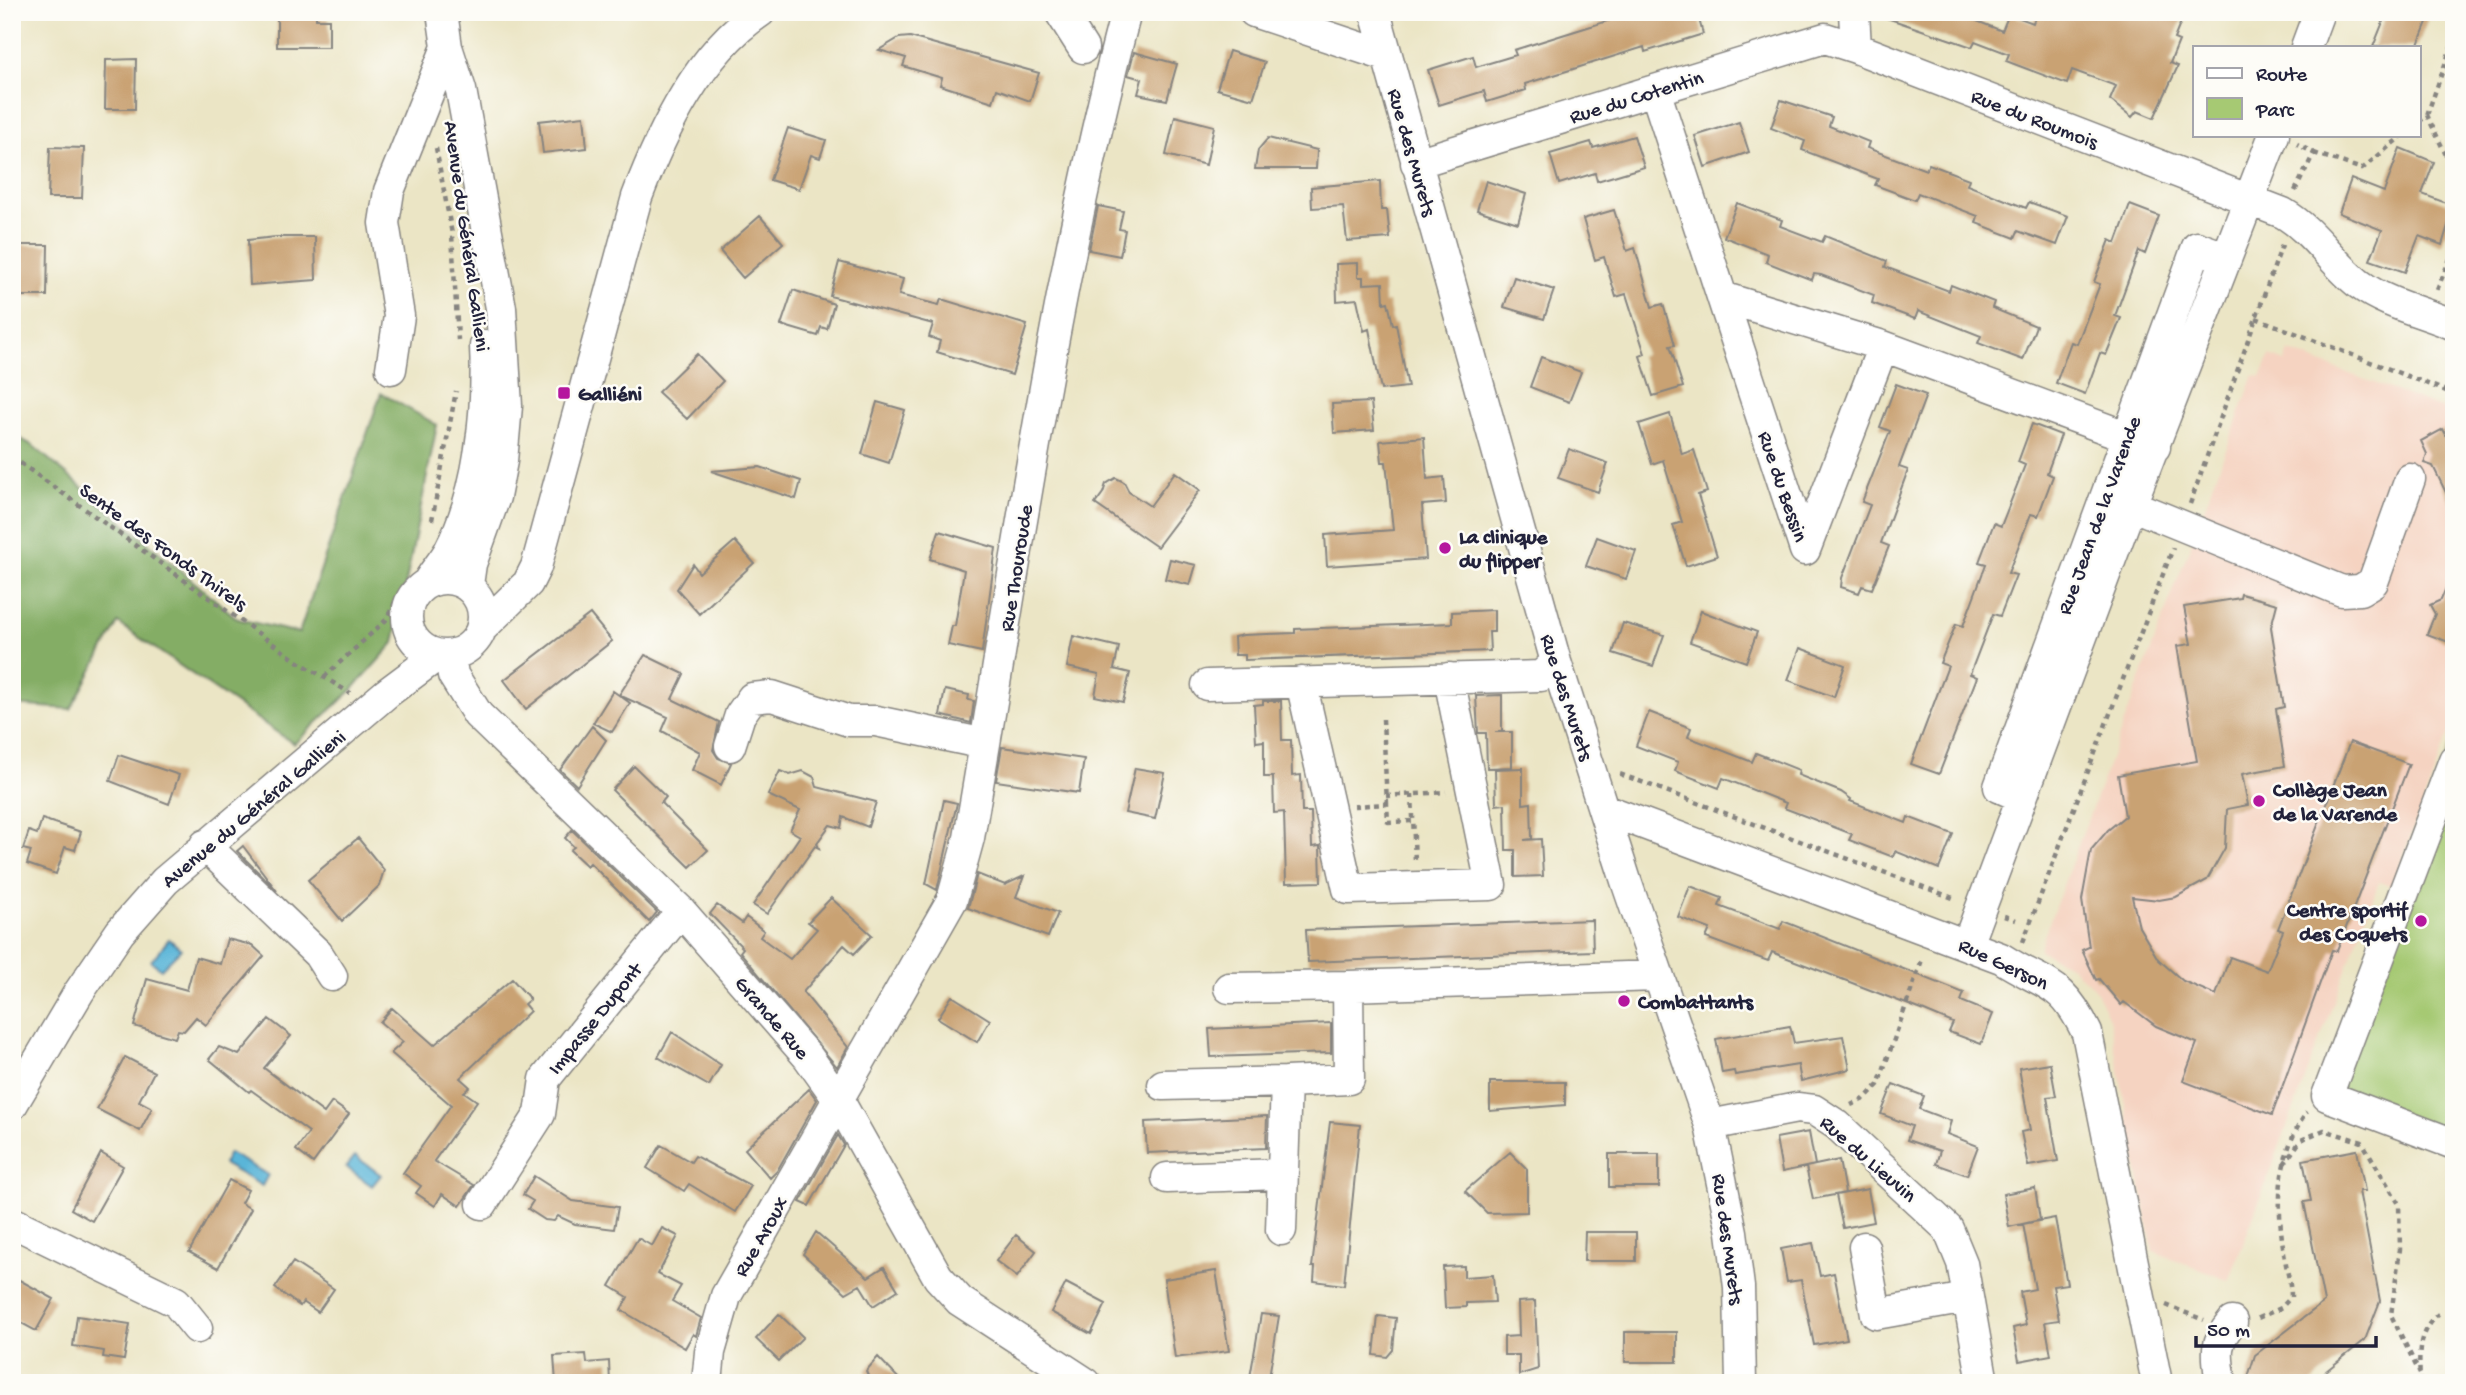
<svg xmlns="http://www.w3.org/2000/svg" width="2466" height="1395" font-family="'Gochi Hand',sans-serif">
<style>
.built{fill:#f5d3c1}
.green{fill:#a6c973;stroke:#647657;stroke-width:2}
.forest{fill:#84ad65;stroke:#536850;stroke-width:2}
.water{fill:#5ab5d8;stroke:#3e6c8a;stroke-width:2}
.building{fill:#c9a273}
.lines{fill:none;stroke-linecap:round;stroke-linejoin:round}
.minor-casing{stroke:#868480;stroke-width:33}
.path{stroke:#868480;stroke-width:4.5;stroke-dasharray:5 5;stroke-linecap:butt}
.minor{stroke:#fff;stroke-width:30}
.poi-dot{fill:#b5179e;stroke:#fdfcf7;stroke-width:2.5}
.labels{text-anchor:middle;stroke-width:5;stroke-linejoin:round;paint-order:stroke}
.street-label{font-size:21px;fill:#22223b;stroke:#fdfcf7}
.poi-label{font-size:21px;font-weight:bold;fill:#22223b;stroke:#fdfcf7;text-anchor:start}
</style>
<rect width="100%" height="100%" fill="#fdfcf7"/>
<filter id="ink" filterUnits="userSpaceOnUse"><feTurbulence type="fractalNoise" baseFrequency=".0143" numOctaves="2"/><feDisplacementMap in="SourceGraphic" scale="14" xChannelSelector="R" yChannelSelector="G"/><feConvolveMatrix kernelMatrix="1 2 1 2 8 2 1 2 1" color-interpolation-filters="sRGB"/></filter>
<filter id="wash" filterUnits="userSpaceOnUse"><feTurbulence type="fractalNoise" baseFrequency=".00686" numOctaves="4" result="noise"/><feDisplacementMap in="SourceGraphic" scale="28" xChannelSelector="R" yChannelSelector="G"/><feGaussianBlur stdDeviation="1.57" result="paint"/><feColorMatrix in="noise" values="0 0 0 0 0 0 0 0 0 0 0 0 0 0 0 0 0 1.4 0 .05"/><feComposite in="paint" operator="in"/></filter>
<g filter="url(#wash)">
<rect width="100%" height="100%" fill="#ebe5c5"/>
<!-- built -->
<path class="built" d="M2289,351L2454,413V720L2392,886L2379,882L2229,1281L2153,1251L2109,1018L2096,991L2087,981L2069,965L2039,950L2254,375L2261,377L2270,356L2285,362Z"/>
<!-- green -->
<path class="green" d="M2454,735V1154L2323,1106Z"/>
<!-- forest -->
<path class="forest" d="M381,393L437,425L394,643L352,690L294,744L118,623L71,709L12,705V434L32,445L238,619L299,633Z"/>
<!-- water -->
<path class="water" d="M169,939L181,949L161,969L151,961Z
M229,1153L268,1175L262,1186L223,1164Z
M355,1156L381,1175L372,1186L346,1167Z"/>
<g id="blocks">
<!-- building -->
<path class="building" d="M1652,12H1697L1703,34L1645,52L1644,47L1525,84L1526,90L1487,102L1484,91L1439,105L1428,70L1473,56L1476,67L1516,55L1514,50L1633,13L1635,18Z
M1885,12H1954L2002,31L2009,14L2033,23L2037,12H2185L2174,39L2179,41L2170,63L2178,66L2154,118L2137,111L2132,117L2110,100L2116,86L2072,70L2067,84L2006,61L2009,54L1975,41L1972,47L1884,17Z
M2387,12H2431L2417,47H2373Z
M277,14L316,15V19H329V47H277Z
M910,37L1039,73L1030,101L997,89L993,102L940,85L942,78L903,66L906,58L879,50L899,38Z
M1229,51L1265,62L1253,99L1217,89Z
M1134,52L1177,64L1167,100L1138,94L1142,79L1128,75Z
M136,59L135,109H105L106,60Z
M1781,100L1832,117L1829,126L1869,142L1867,148L1926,170L1929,164L1969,179L1967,185L2026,208L2029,202L2068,216L2057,245L2018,231L2015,238L1976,223L1978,216L1918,193L1915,200L1875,185L1878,179L1802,150L1805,141L1771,128Z
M584,116L587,148L543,153L539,121Z
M1175,116L1214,126L1206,165L1166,155Z
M1739,122L1749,152L1705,167L1695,136Z
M788,128L826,140L820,158L811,155L799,189L770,180Z
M1634,136L1644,167L1597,181L1595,173L1559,184L1550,154L1591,142L1593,148Z
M1268,138L1317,150L1316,169H1255L1258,150Z
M50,147L84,148L82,198H48Z
M2400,148L2434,162L2422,194L2454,206L2442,245L2419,236L2405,272L2370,260L2382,230L2339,213L2351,179L2384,192Z
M1380,181L1381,210H1387L1390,238L1347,241L1343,206L1312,208L1311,187Z
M1486,181L1526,194L1518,223L1477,210Z
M1737,203L1782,220L1780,226L1822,242L1825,236L1887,261L1885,267L1949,291L1951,285L1994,302L1992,308L2036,326L2023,360L1978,343L1981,336L1918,311L1915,319L1872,303L1874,295L1821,275L1814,274L1812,280L1766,262L1768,254L1724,237Z
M2130,205L2159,216L2145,254L2139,251L2115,316L2121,318L2106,355L2100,353L2085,394L2056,383L2071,342L2077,344L2100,284L2094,282L2110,240L2116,243Z
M1098,206L1123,211L1119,229L1125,230L1120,256L1089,250Z
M1614,210L1627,251L1635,248L1652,307L1663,304L1675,345L1670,346L1683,387L1653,396L1640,356L1645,354L1626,294L1616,297L1604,257L1595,260L1583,219Z
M760,216L783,243L743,278L720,251Z
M276,237H315L316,280L250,285L248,240Z
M15,245H48L47,296H15Z
M839,262L903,279L899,295L939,305L941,299L1027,325L1012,375L937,352L940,341L929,337L933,324L830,296Z
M1358,263V277H1363V284L1383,283L1384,303L1388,302L1393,325L1396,324L1408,387L1381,390L1369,329L1364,331L1357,299L1337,301L1336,264Z
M1514,277L1554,290L1544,319L1504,307Z
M793,290L834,304L827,329L821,327L818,336L781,325Z
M697,354L723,381L687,419L658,392Z
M1541,357L1581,372L1569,402L1530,387Z
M1896,384L1926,395L1899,467L1908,470L1881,543L1889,546L1872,589L1862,586L1859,593L1841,587L1842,578L1870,505L1862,502L1890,431L1880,427Z
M877,402L905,410L889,463L862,454Z
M1371,402L1374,430L1334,433L1332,404Z
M1670,414L1682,454L1694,450L1707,492L1698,495L1717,556L1686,566L1673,525L1682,522L1663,460L1652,464L1639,424Z
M2032,424L2061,435L2047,473L2053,476L2038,516L2031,514L2008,573L2016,575L2000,616L1993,614L1970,674L1977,677L1939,774L1911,764L1948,666L1940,663L1956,624L1963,626L1986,564L1979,562L1994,523L2001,526L2025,465L2018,462Z
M2443,429L2447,437L2454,440V509L2433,466L2424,463L2427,454L2421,441Z
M1424,437L1427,479L1444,477L1446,503L1422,505L1426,559L1327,566L1325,535L1393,530L1386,462H1382L1380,441Z
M1569,449L1608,463L1598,492L1558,478Z
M760,467L801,481L796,499L711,471Z
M1175,472L1200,490L1157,547L1095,504L1103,493L1106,484L1116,478L1124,482L1129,492L1150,506Z
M939,531L996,548L982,652L948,645L952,626H955L964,570L930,559Z
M1597,537L1636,551L1626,579L1586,566Z
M735,541L754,563L699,614L677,589L693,564L699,573Z
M1170,559L1196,565L1190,585L1165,579Z
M2454,569V644L2427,634L2435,614L2430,605L2441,600Z
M2241,594L2277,604L2271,627L2284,707L2276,709L2285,766L2242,774L2248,805L2227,809L2225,848L2207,880L2176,897L2159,900L2132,897L2139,927L2158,959L2183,981L2216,995L2230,957L2267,971L2283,931L2278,929L2350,742L2409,764L2337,951L2332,950L2272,1115L2183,1081L2197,1043L2156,1026L2124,1002L2121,1005L2099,979L2096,980L2082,950L2089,947L2082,900L2091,850L2108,830L2125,816L2118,775L2197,761L2177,646L2191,644L2184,607L2240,598Z
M1494,610V632H1489L1490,651L1245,660V655H1235L1234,637L1243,635L1295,633V629L1452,623V612Z
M1701,611L1757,632L1746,662L1690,642Z
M590,614L612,641L526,709L504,680Z
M1623,623L1664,635L1653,666L1613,653Z
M1073,636L1119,647L1114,669L1130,673L1123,702L1095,696L1099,674L1067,667Z
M1800,648L1845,665L1834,697L1788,680Z
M645,655L684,674L672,699L719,722L713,750L718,758L731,763L721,785L692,770L700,752L662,731L668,717L619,695Z
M945,690L969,695L968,700L974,701L971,723L940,715Z
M613,691L630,703L612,732L593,723Z
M1502,695V732H1495H1512V767L1487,768L1486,733H1478L1476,696Z
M1263,701H1281L1282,740H1291L1292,776L1301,775L1302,812H1311L1312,847L1320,846L1321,882L1286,883L1284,812L1274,813L1273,777H1264V741L1256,742L1254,705L1263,704Z
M1649,712L1691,728L1688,737L1752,762L1756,753L1799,770L1798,775L1841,792L1851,799L1850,801L1906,823L1908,817L1953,834L1939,869L1895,851L1893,857L1849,840L1852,834L1784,808L1786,803L1723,778L1719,788L1675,771L1678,762L1636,746Z
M592,726L606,740L577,786L560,770Z
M1002,747L1084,759L1079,793L996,781Z
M119,755L179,775L169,804L110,781Z
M634,766L666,797L661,803L708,850L690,867L612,790Z
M1135,768L1165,773L1155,819L1125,813Z
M1523,768V804L1531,803L1532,839L1524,840L1541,839L1543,876L1515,877V850H1506L1505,804L1496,805L1495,769Z
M780,771L790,775L803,771L814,777L817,787L876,802L868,827L843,817L841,828L830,825L817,843L819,848L815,846L767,914L753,905L800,836L790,830L800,810L768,795Z
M944,800L957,803L937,890L926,884Z
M42,819L81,832L75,850L65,847L56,874L27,864L31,851L23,849L29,831L37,834Z
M572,830L657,912L649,922L590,863L587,866L570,850L574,847L565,838Z
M358,838L384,870L379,886L342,921L308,880Z
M243,846L277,891L237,851Z
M977,874L1005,885L1024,876L1016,897L1058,913L1048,937L968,908Z
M1690,886L1722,898L1719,906L1780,929L1783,921L1964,993L1961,1001L1993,1014L1981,1044L1949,1032L1953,1023L1922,1010L1772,952L1768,961L1706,938L1710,929L1678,917Z
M831,898L872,935L854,954L844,945L803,992L848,1047L837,1067L740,952L743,948L710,914L717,905L742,923L746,917L764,931L760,937L790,959L817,929L808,922Z
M1592,920L1593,951L1308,962L1306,930Z
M227,939L252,945L264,956L206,1025L196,1017L184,1031L178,1030L175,1038L134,1026L147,979L187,990L196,957L220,964Z
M512,979L530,999L524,1004L530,1011L460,1078L470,1087L464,1092L477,1101L434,1161L474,1185L460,1206L442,1194L435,1206L416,1193L421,1186L403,1173L451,1105L391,1053L403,1042L380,1022L392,1008L434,1045Z
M952,996L990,1020L977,1042L938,1018Z
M269,1019L291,1036L264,1068L324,1113L332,1102L349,1114L313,1163L296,1150L309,1132L251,1090L249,1092L209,1059L219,1047L239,1055Z
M1331,1023V1053L1211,1057L1209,1029Z
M1790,1026L1794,1043L1843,1036L1850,1069L1801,1081L1798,1065L1735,1075L1734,1071L1722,1073L1716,1039Z
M672,1032L721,1065L709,1086L658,1057Z
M125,1057L154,1072L139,1101L152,1108L140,1131L97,1109Z
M2050,1063L2056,1096L2047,1097L2058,1161L2028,1166L2021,1132L2030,1130L2019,1068Z
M1490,1082H1565V1105L1490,1111Z
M1893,1084L1924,1096L1919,1109L1951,1121L1947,1134L1978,1146L1967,1175L1936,1164L1940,1151L1907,1140L1912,1126L1881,1114Z
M809,1089L817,1100L777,1171L770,1178L745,1149Z
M1267,1116L1266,1148L1147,1153L1145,1122Z
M1330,1122L1360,1125L1344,1285L1314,1281L1315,1267H1312Z
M1809,1132L1815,1165L1782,1172L1776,1138Z
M838,1135L844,1145L809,1206L800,1202Z
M661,1145L691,1162L695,1156L751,1186L735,1212L689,1184L684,1191L647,1168Z
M2357,1150L2365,1191H2359L2380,1301L2365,1340L2311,1383H2246L2255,1355L2324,1302L2304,1202L2311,1201L2303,1160Z
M1510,1152L1527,1169V1212L1487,1213L1465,1191Z
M101,1153L123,1166L92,1221L71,1209Z
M1609,1154H1659V1187H1609Z
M1839,1160L1845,1193L1813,1199L1806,1167Z
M534,1176L573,1201L618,1207L614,1229L575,1224L558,1216L554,1221L545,1220L528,1209L533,1201L523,1195Z
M229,1180L248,1190L241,1203L251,1209L218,1268L189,1252Z
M2035,1188L2040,1220L2009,1227L2003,1194Z
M1868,1189L1874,1222L1843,1228L1836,1195Z
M2055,1218L2067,1284L2053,1286L2059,1320L2045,1322L2051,1355L2019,1361L2013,1328L2026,1325L2020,1292L2035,1289L2023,1224Z
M662,1228L678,1236L658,1274L681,1286L672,1301L701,1318L696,1336L693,1334L685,1348L621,1310L628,1297L610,1286L638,1238L652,1246Z
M816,1232L868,1277L884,1267L898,1290L873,1306L860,1285L846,1293L803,1254Z
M1585,1232H1636V1261H1584Z
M1016,1235L1036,1251L1017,1277L996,1261Z
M1813,1243L1820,1276L1834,1273L1847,1339L1814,1345L1801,1280L1787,1282L1781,1249Z
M293,1262L334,1289L318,1312L303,1302L300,1306L275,1288Z
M1464,1266V1277L1493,1275L1495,1302L1466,1303V1307L1445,1308L1443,1267Z
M1216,1271L1229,1351L1175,1358L1164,1279Z
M12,1276L54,1299L36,1331L12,1318Z
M1066,1283L1106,1304L1091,1334L1051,1312Z
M1535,1301L1538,1369L1519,1375V1355H1504V1337L1519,1336L1518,1302Z
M779,1314L803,1337L779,1361L756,1339Z
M1261,1314L1279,1316L1268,1383H1249Z
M77,1316L130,1324L124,1360L103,1357L104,1351L73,1346Z
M1378,1316L1396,1318L1393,1350L1387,1357L1374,1355Z
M1625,1332H1677V1362H1625Z
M586,1354L587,1363L609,1361L610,1383H556L554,1356Z
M878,1357L903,1383H871L866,1371Z"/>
</g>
</g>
<g filter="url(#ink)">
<use href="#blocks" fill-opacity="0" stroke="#868480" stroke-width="2"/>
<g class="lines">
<!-- minor casing -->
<g class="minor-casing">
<path id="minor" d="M442,12L447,47L461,90L501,308L507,406L502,461L495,497L471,564L468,585
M1060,12L1083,48
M1254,12L1386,56
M1375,12L1556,662L1627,884L1710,1125L1732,1232L1739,1287L1741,1383
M1854,12L1856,48L2283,213C2314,231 2332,263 2359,284C2386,304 2423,312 2454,325
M2306,47L2319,12
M1655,90L1722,297L1883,346L2155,447
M1416,163L1825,38L1856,48
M1722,297L1805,550L1883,346
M391,369L399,316L384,223L389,191L447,47
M2131,505L2342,591L2360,590L2373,582L2410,479
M407 617a38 38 0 1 1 76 0a38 38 0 1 1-76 0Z
M428,582C434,571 443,562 449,551C480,492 488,411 485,346
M482,628L528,583L536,567L637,197C662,131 699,53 760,12
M450,655L453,675L478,715L681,911L808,1057L838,1099L938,1277L960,1301L1086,1383
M1301,682L1348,889L1491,885L1449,678
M1207,685L1541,676L1556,662
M730,746L740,715L752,698L772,696L849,721H876L985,744
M2454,760L2327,1096L2454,1144
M2022,797L1999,787L2197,247L2225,257
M1604,809L2001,958C2046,987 2061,979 2087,1033L2157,1383
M205,845L318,954L332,976
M1967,945L2131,505L2274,135
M1229,988L1348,986
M1163,1085L1286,1082
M12,1105L79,992L120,932L165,881L387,693L438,655
M1710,1125L1797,1108L1814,1110L1837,1125L1948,1229L1962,1263L1983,1383
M1167,1178L1282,1174
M482,1204L540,1114L545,1079L681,911
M12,1222L176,1302L197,1328
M1281,1230L1286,1082L1349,1079L1348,986L1658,976
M1864,1247L1876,1314L1967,1298
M707,1383L710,1352L726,1296L952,900L969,838C1017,562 1054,284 1126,12
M2221,1383C2217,1355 2213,1344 2232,1322"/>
</g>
<!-- path -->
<path class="path" d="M2450,12L2454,31
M2427,115L2454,39
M2419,122L2427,115L2454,172
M436,148L452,234L458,340
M2314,153L2362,169L2403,135
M2295,191L2314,153L2297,144
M2437,290L2454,249
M2256,318L2454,394
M12,457L297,661L350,693
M2190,504L2283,242
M432,520L456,391
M324,677L386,620L402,588
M1383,719L1387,804
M1620,774L1956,899
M1412,794L1415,861
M1386,796L1446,792
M1354,806L1387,804L1388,822L1414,821
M2004,916L2016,920
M2023,942L2173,548
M1851,1105L1864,1099L1878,1085L1923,957
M2284,1164L2301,1140L2324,1130L2362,1142L2399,1204L2400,1249L2391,1315L2420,1374
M2166,1305L2204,1320
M2258,1318L2281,1308L2291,1297C2291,1284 2287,1272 2285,1259C2276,1207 2276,1156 2307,1112
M2420,1383C2419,1352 2416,1331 2442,1311"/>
<!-- minor -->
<use href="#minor" class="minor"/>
</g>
</g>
<!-- markers -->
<g class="poi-dot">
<rect x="557" y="386" width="14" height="14" rx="3.5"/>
<circle cx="1445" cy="548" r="7"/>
<circle cx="2259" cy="801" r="7"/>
<circle cx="2421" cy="921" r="7"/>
<circle cx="1624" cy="1001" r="7"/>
</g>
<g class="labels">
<!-- street labels -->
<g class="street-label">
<text transform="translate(1636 96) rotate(-17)" y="7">Rue du Cotentin</text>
<text transform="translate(2035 118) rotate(21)" y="7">Rue du Roumois</text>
<text transform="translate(1413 152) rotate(74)" y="7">Rue des Murets</text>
<text transform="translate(468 236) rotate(82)" y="7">Avenue du Général Gallieni</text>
<text transform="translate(1784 486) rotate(71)" y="7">Rue du Bessin</text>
<text transform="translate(2098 515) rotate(-70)" y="7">Rue Jean de la Varende</text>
<text transform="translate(164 546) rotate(36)" y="7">Sente des Fonds Thirels</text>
<text transform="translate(1015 568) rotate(-81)" y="7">Rue Thouroude</text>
<text transform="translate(1568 697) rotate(72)" y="7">Rue des Murets</text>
<text transform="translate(253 808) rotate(-40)" y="7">Avenue du Général Gallieni</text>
<text transform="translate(2004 963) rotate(25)" y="7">Rue Gerson</text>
<text transform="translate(773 1017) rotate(49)" y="7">Grande Rue</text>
<text transform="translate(594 1018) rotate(-51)" y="7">Impasse Dupont</text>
<text transform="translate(1869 1158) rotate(41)" y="7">Rue du Lieuvin</text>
<text transform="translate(760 1236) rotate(-60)" y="7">Rue Aroux</text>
<text transform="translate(1729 1239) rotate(82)" y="7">Rue des Murets</text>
</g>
<!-- poi labels -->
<g class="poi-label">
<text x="578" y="400">Galliéni</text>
<text x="1459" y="543">La clinique<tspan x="1459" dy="24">du flipper</tspan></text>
<text x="2273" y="796">Collège Jean<tspan x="2273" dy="24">de la Varende</tspan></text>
<text x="2407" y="916" text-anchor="end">Centre sportif<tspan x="2407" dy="24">des Coquets</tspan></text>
<text x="1638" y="1008">Combattants</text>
</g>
</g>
<!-- margin -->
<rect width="2466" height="1395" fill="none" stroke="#fdfcf7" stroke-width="42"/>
<!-- legend -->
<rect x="2193" y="46" width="228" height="91" fill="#fdfcf7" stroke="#a5a5ac" stroke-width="2"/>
<rect x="2207" y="68" width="35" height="10" fill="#ffffff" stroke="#a5a5ac" stroke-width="2"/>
<text x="2256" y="80" font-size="21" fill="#22223b">Route</text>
<rect x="2207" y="98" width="35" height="21" fill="#a6c973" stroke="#a5a5ac" stroke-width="2"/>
<text x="2256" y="116" font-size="21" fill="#22223b">Parc</text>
<!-- scale -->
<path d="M2196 1336v10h180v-10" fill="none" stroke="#22223b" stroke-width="3.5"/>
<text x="2207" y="1336" font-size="21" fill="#22223b" stroke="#fdfcf7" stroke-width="5" paint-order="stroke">50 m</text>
</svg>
